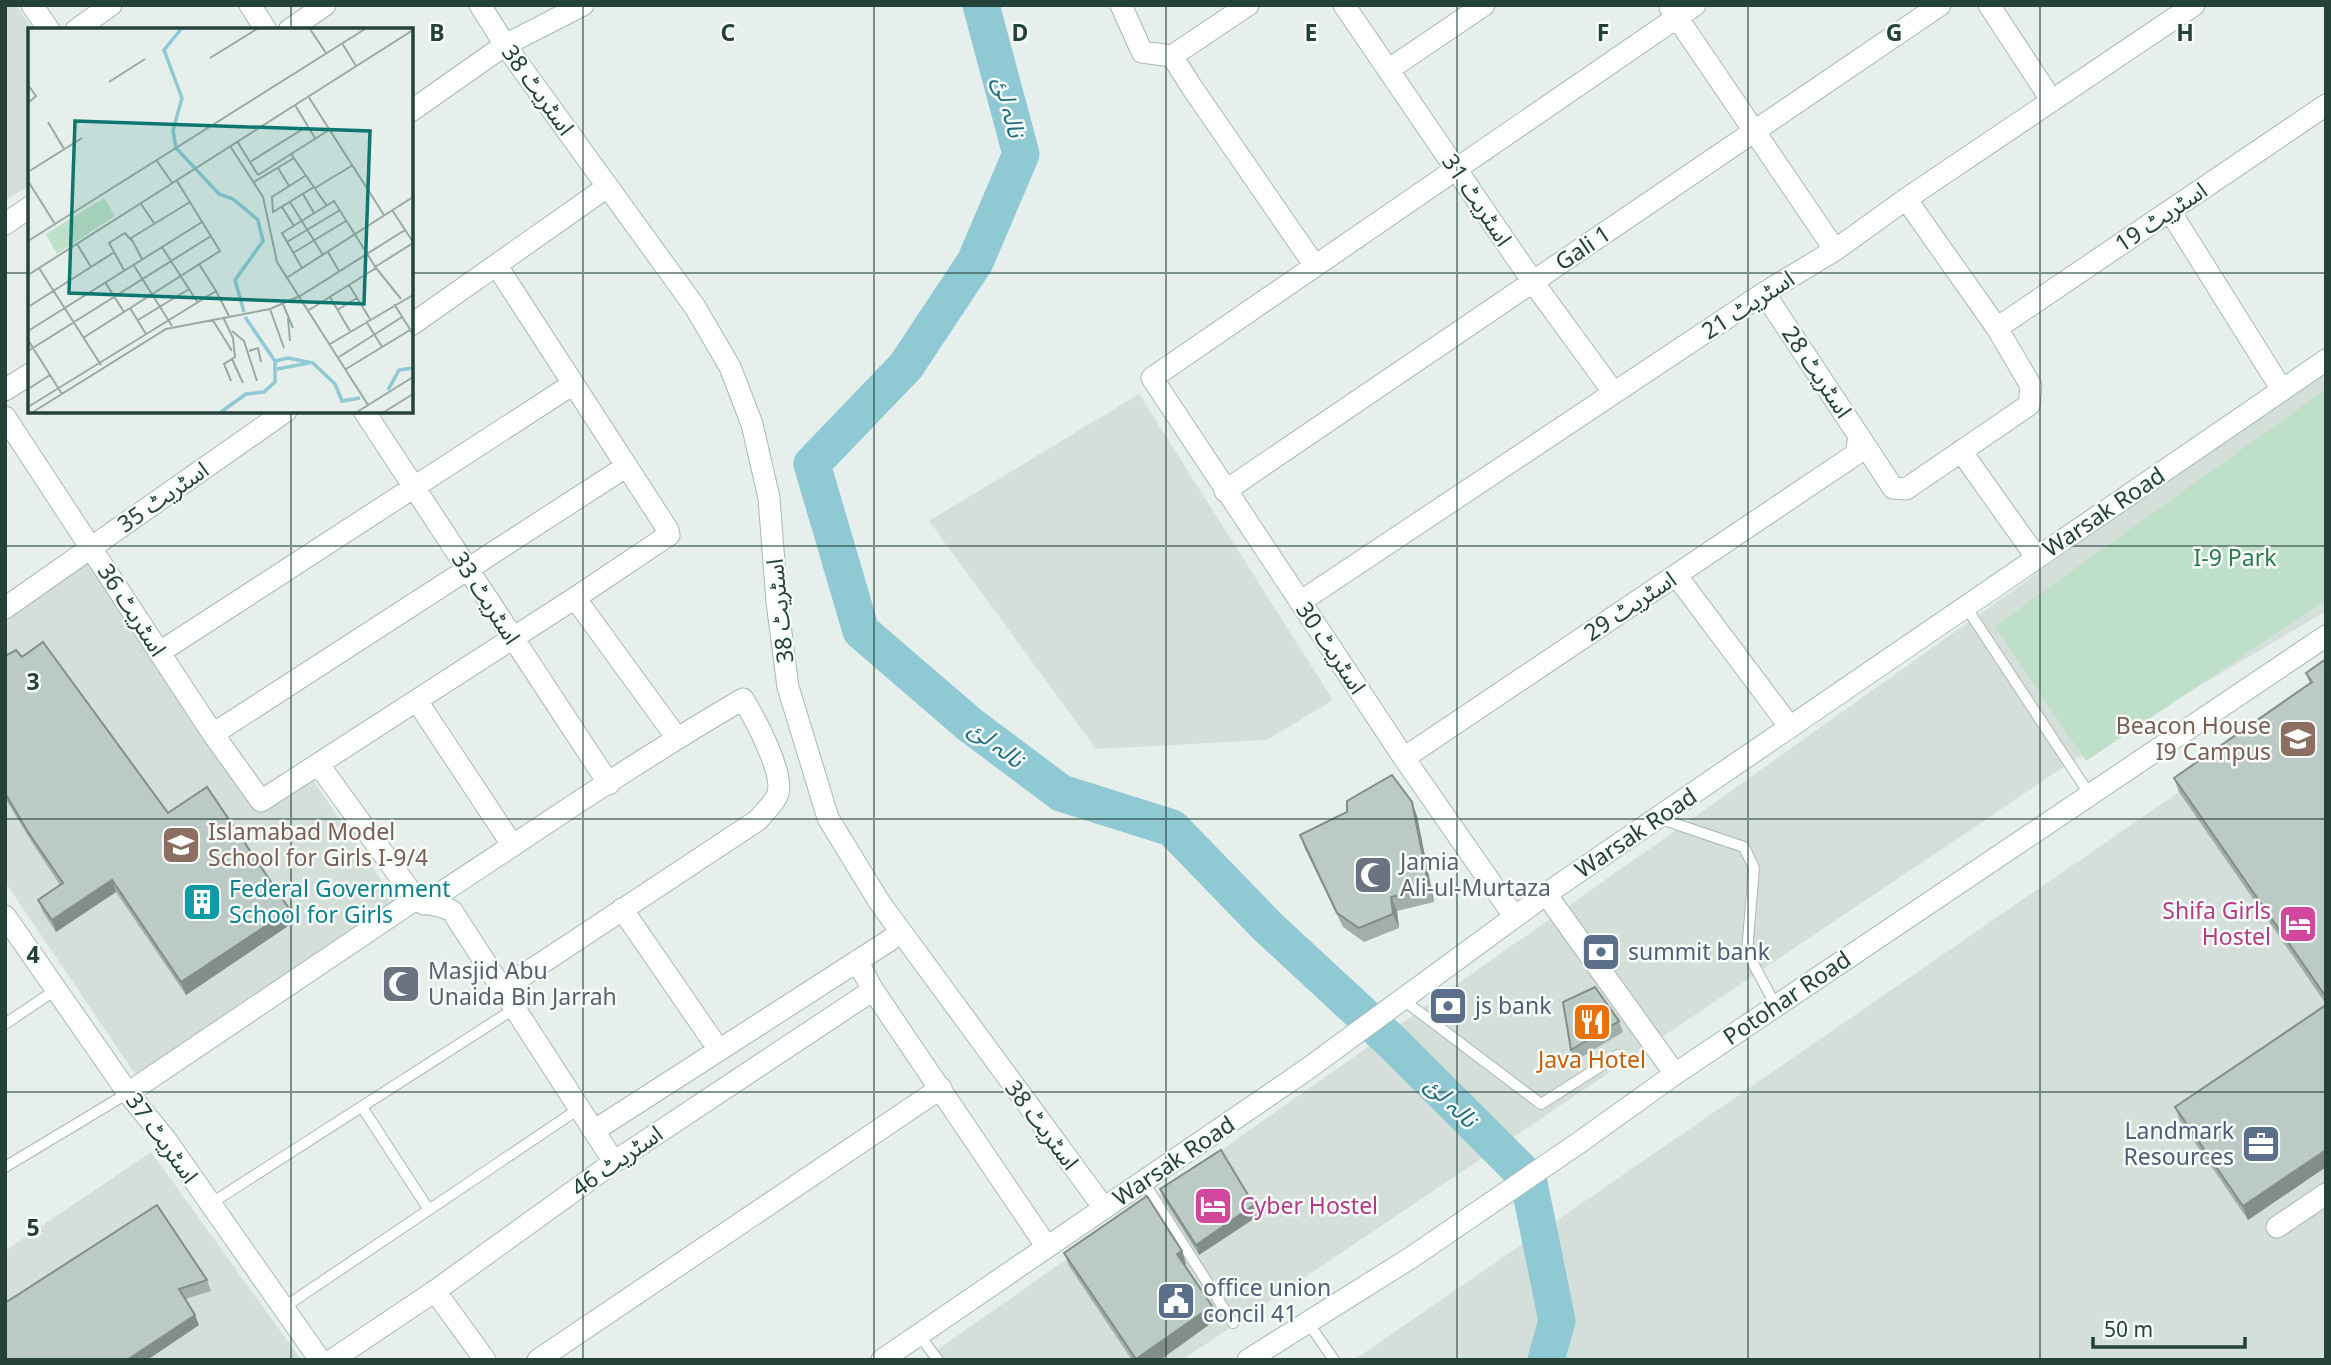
<svg xmlns="http://www.w3.org/2000/svg" width="2331" height="1365" font-family="'Noto Sans','Noto Sans Arabic',sans-serif">
<style>
.built{fill:#d4dfda}
.green{fill:#bfe0c8}
.lines{fill:none;stroke-linecap:round;stroke-linejoin:round}
.river{stroke:#8ec9d4;stroke-width:37}
.lane-casing{stroke:#a8b8b2;stroke-width:12}
.street-casing{stroke:#a8b8b2;stroke-width:23}
.secondary-casing{stroke:#a4bbb3;stroke-width:23}
.lane{stroke:#fff;stroke-width:10}
.street{stroke:#fff;stroke-width:21}
.secondary{stroke:#fff;stroke-width:21}
.wall{fill:#a1aea9}
.shaded-wall{fill:#838d89}
.building{fill:#bbcac4;stroke:#838d89;stroke-width:2}
.grid{fill:none;stroke:#24423a;stroke-width:2;stroke-opacity:0.55}
.labels{text-anchor:middle;stroke-width:5;stroke-linejoin:round;paint-order:stroke}
.street-label{font-size:23px;fill:#24423a;stroke:#f7fbf9}
.park-label{font-size:23px;fill:#2d7a4b;stroke:#f7fbf9}
.education-label{font-size:23px;fill:#785e54;stroke:#f7fbf9;text-anchor:end}
.worship-label{font-size:23px;fill:#5b616d;stroke:#f7fbf9;text-anchor:start}
.culture-label{font-size:23px;fill:#0d838f;stroke:#f7fbf9;text-anchor:start}
.hotel-label{font-size:23px;fill:#b23c85;stroke:#f7fbf9;text-anchor:end}
.service-label{font-size:23px;fill:#4e5e75;stroke:#f7fbf9;text-anchor:start}
.food-label{font-size:23px;fill:#c56008;stroke:#f7fbf9}
.water-label{font-size:24px;font-style:italic;fill:#1c6f80;stroke:#f7fbf9}
.inset-river{fill:none;stroke:#8ec9d4;stroke-width:3.5}
.inset-road{fill:none;stroke:#98aaa4;stroke-width:2}
.view{fill:#0f766e;fill-opacity:0.15;stroke:#0f766e;stroke-width:3.5}
.inset-edge{fill:none;stroke:#24423a;stroke-width:3.5}
.grid-label{font-size:23px;text-anchor:middle;font-weight:bold;fill:#24423a;stroke:#f7fbf9;stroke-width:5;stroke-linejoin:round;paint-order:stroke}
</style>
<rect width="100%" height="100%" fill="#e6efeb"/>
<!-- built -->
<path class="built" d="M5,5H16L33,30H30V186L5,200Z
M2326,370V611L2071,762L1182,1360H923L1672,833L2303,384Z
M1139,394L1333,700L1267,740L1096,749L929,521Z
M87,561L255,807L311,777L402,911L142,1084L5,882V619Z
M2326,691V1360H1354L2179,792Z
M151,1152L300,1358L297,1360H5V1251Z"/>
<!-- green -->
<path class="green" d="M2326,389V600L2086,761L1995,626Z"/>
<g class="lines">
<!-- river -->
<path class="river" d="M981,5L1021,154L975,262L906,366L812,464L861,631L969,724L1061,793L1172,828L1267,926L1392,1042L1528,1178L1557,1321L1546,1360"/>
<!-- lane casing -->
<g class="lane-casing">
<path id="lane" d="M1966,607L2090,795
M1658,818L1744,847L1754,868L1747,952L1776,1006
M1402,999L1541,1104L1618,1055
M5,1024L57,989
M362,1107L429,1210
M5,1167L128,1093
M1143,1181L1233,1323
M210,1204L514,1009
M283,1308L580,1108
M1307,1321L1334,1360
M919,1335L938,1360"/>
</g>
<!-- street casing -->
<g class="street-casing">
<path id="street" d="M32,5L49,30
M250,5L266,30
M1121,5L1142,52L1172,56
M1248,5L1172,56L1191,86L1315,266
M1344,5L1533,282L1614,393
M1989,5L2052,101
M1670,7L1835,250
M76,30L111,5
M289,30L325,5
M1388,70L1484,5
M411,111L505,45
M2170,211L2282,390
M5,224L30,207
M411,325L607,187
M1997,328L2326,105
M5,390L30,374
M364,411L609,784
M5,417L213,734L261,801L575,598L669,535L668,530L497,266
M1859,436L1893,488L1906,489L2029,405L2031,386L1997,328L1906,199
M1961,451L2037,558
M1225,491L1940,5
M1676,575L1790,727
M575,598L677,738
M1300,602L1764,293L1835,250L1906,199L2194,5
M5,608L286,411
M160,652L573,384
M417,701L513,846
M213,734L627,466
M1404,758L1856,454L1859,436L1764,293
M319,765L416,899C428,906 440,904 452,911L614,1162
M1546,894L1675,1074
M424,904C530,835 633,763 743,699C754,717 784,772 778,793C776,802 764,812 758,820L501,990
M622,909L719,1050
M5,916L128,1093L166,1140L320,1360
M1514,916L1404,758L1152,378L1695,5
M857,961L873,990L1047,1247
M128,1093L416,899
M595,1130L901,933
M2277,1227L2326,1194
M435,1291L485,1360
M332,1360L435,1291L614,1162L873,990
M538,1360L941,1088"/>
</g>
<!-- secondary casing -->
<g class="secondary-casing">
<path id="secondary" d="M480,5L505,45L695,307L730,367L752,424L769,498L777,602L788,687L828,818L880,903L1104,1208
M505,45L583,5
M882,1360L1306,1070L1546,894L2326,360
M1248,1360L1412,1257L1580,1142L1675,1074L2326,636"/>
</g>
<!-- lane -->
<use href="#lane" class="lane"/>
<!-- street -->
<use href="#street" class="street"/>
<!-- secondary -->
<use href="#secondary" class="secondary"/>
</g>
<!-- wall -->
<path class="wall" d="M5,656L168,813L294,922L186,995L116,892L56,932L43,912L38,900L60,885L33,844L5,798Z
M2326,659V1004L2179,792L2174,778L2310,684L2306,673Z
M1417,816L1434,902L1397,911L1399,928L1364,942L1343,927L1305,849L1300,835Z
M2326,1005V1167L2248,1220L2180,1121L2175,1107Z
M1619,1021L1623,1032L1575,1061L1571,1050Z
M1160,1189L1258,1216L1199,1255L1164,1200Z
M157,1205L207,1280L211,1291L185,1299L199,1325L147,1360H5Z
M1182,1251L1186,1264L1185,1265L1217,1319L1160,1360H1132L1069,1266L1064,1253Z"/>
<!-- shaded-wall -->
<path class="shaded-wall" d="M1412,802L1417,816L1434,902L1429,888Z
M112,880L116,892L56,932L52,920Z
M1391,897L1397,911L1399,928L1393,914Z
M290,910L294,922L186,995L181,982Z
M2326,1150V1167L2248,1220L2243,1206Z
M1254,1205L1258,1216L1199,1255L1196,1245Z
M1182,1251L1186,1264L1182,1267L1177,1254Z
M1212,1306L1217,1319L1160,1360H1136Z
M195,1315L199,1325L147,1360H127Z"/>
<!-- building -->
<path class="building" d="M43,642L168,813L207,787L290,910L181,982L112,880L52,920L38,900L63,883L28,832L5,793V656L16,650L22,657Z
M2326,659V997L2174,778L2312,682L2306,673Z
M1392,775L1412,802L1429,888L1391,897L1393,914L1359,928L1337,913L1300,835L1347,812V801Z
M1595,987L1619,1021L1571,1050L1563,1002Z
M2326,1005V1150L2243,1206L2175,1107Z
M1221,1150L1254,1205L1196,1245L1160,1189Z
M1147,1196L1182,1251L1177,1254L1212,1306L1136,1359L1064,1253Z
M157,1205L207,1280L179,1289L195,1315L127,1360H5V1303Z"/>
<!-- grid -->
<path class="grid" d="M291,5V30M583,5V1360M874,5V1360M1166,5V1360M1457,5V1360M1748,5V1360M2040,5V1360M5,273H30M411,273H2326M291,411V1360M5,546H2326M5,819H2326M5,1092H2326"/>
<!-- icons -->
<defs>
<g id="school-square" transform="scale(2.0125)"><rect x="-9" y="-9" width="18" height="18" rx="4" fill="#8d6e63" stroke="#f7fbf9"/><path d="M0-5L7-2L0 1L-7-2ZM-4 1L0 2.5L4 1V4Q0 6-4 4Z" fill="#fff"/></g>
<g id="mosque-square" transform="scale(2.0125)"><rect x="-9" y="-9" width="18" height="18" rx="4" fill="#6b7280" stroke="#f7fbf9"/><path d="M3.5-4.9A6 6 0 1 0 3.5 4.9A5 5 0 1 1 3.5-4.9Z" fill="#fff"/></g>
<g id="building-square" transform="scale(2.0125)"><rect x="-9" y="-9" width="18" height="18" rx="4" fill="#0f9aa8" stroke="#f7fbf9"/><path d="M-4-6H4V6H1V3H-1V6H-4ZM-2.5-4.3h1.7v1.8h-1.7ZM.8-4.3h1.7v1.8H.8ZM-2.5-1h1.7V.8h-1.7ZM.8-1h1.7V.8H.8Z" fill="#fff"/></g>
<g id="hotel-square" transform="scale(2.0125)"><rect x="-9" y="-9" width="18" height="18" rx="4" fill="#d1479c" stroke="#f7fbf9"/><path d="M-6-4.5h1.5V1H6V5H4.5V3h-9V5H-6ZM-4 0a1.8 1.8 0 1 1 3.6 0ZM.5 0V-2.5h3Q6-2.5 6 0Z" fill="#fff"/></g>
<g id="bank-square" transform="scale(2.0125)"><rect x="-9" y="-9" width="18" height="18" rx="4" fill="#5c6f8a" stroke="#f7fbf9"/><path d="M-6-4H6V4H-6ZM0-2.3a2.3 2.3 0 1 0 0 4.6a2.3 2.3 0 1 0 0-4.6Z" fill="#fff"/></g>
<g id="restaurant-square" transform="scale(2.0125)"><rect x="-9" y="-9" width="18" height="18" rx="4" fill="#e8710a" stroke="#f7fbf9"/><path d="M-5-6h1v4h1v-4h1v4h1v-4h1v5L-1.5 .5V6h-2V.5L-5-1ZM5-6V6H3V1.5H1.5Q1.5-4 5-6Z" fill="#fff"/></g>
<g id="office-square" transform="scale(2.0125)"><rect x="-9" y="-9" width="18" height="18" rx="4" fill="#5c6f8a" stroke="#f7fbf9"/><path d="M-6-3h4V-5.5h4V-3h4V5H-6ZM-1-4.5V-3h2v-1.5ZM-6 0V1H6V0Z" fill="#fff"/></g>
<g id="civic-square" transform="scale(2.0125)"><rect x="-9" y="-9" width="18" height="18" rx="4" fill="#5c6f8a" stroke="#f7fbf9"/><path d="M-.6-6.5H3V-4.5H.6V-3L4-1V1h2V6H-6V1h2V-1L-.6-3ZM-1.2 2.5V6h2.4V2.5Z" fill="#fff"/></g>
</defs>
<g fill-rule="evenodd">
<use href="#school-square" x="2298" y="739"/>
<use href="#school-square" x="181" y="845"/>
<use href="#mosque-square" x="1373" y="875"/>
<use href="#building-square" x="202" y="902"/>
<use href="#hotel-square" x="2298" y="924"/>
<use href="#bank-square" x="1601" y="952"/>
<use href="#mosque-square" x="401" y="984"/>
<use href="#bank-square" x="1448" y="1006"/>
<use href="#restaurant-square" x="1592" y="1022"/>
<use href="#office-square" x="2261" y="1144"/>
<use href="#hotel-square" x="1213" y="1206"/>
<use href="#civic-square" x="1176" y="1301"/>
</g>
<g class="labels">
<!-- street labels -->
<g class="street-label">
<text transform="translate(538 90) rotate(54)" y="8">اسٹریٹ 38</text>
<text transform="translate(1477 200) rotate(56)" y="8">اسٹریٹ 31</text>
<text transform="translate(2161 217) rotate(-34)" y="8">اسٹریٹ 19</text>
<text transform="translate(1583 248) rotate(-34)" y="8">Gali 1</text>
<text transform="translate(1748 305) rotate(-33)" y="8">اسٹریٹ 21</text>
<text transform="translate(1817 372) rotate(56)" y="8">اسٹریٹ 28</text>
<text transform="translate(163 497) rotate(-35)" y="8">اسٹریٹ 35</text>
<text transform="translate(2104 512) rotate(-34)" y="8">Warsak Road</text>
<text transform="translate(486 598) rotate(57)" y="8">اسٹریٹ 33</text>
<text transform="translate(1630 606) rotate(-34)" y="8">اسٹریٹ 29</text>
<text transform="translate(132 610) rotate(57)" y="8">اسٹریٹ 36</text>
<text transform="translate(780 611) rotate(-96)" y="8">اسٹریٹ 38</text>
<text transform="translate(1331 648) rotate(56)" y="8">اسٹریٹ 30</text>
<text transform="translate(1636 833) rotate(-34)" y="8">Warsak Road</text>
<text transform="translate(1787 998) rotate(-34)" y="8">Potohar Road</text>
<text transform="translate(1042 1125) rotate(53)" y="8">اسٹریٹ 38</text>
<text transform="translate(162 1138) rotate(54)" y="8">اسٹریٹ 37</text>
<text transform="translate(617 1161) rotate(-35)" y="8">اسٹریٹ 46</text>
<text transform="translate(1174 1161) rotate(-34)" y="8">Warsak Road</text>
</g>
<!-- park labels -->
<g class="park-label">
<text x="2235" y="566">I-9 Park</text>
</g>
<!-- education labels -->
<g class="education-label">
<text x="2271" y="734">Beacon House<tspan x="2271" dy="26">I9 Campus</tspan></text>
<text x="208" y="840" text-anchor="start">Islamabad Model<tspan x="208" dy="26">School for Girls I-9/4</tspan></text>
</g>
<!-- worship labels -->
<g class="worship-label">
<text x="1400" y="870">Jamia<tspan x="1400" dy="26">Ali-ul-Murtaza</tspan></text>
<text x="428" y="979">Masjid Abu<tspan x="428" dy="26">Unaida Bin Jarrah</tspan></text>
</g>
<!-- culture labels -->
<g class="culture-label">
<text x="229" y="897">Federal Government<tspan x="229" dy="26">School for Girls</tspan></text>
</g>
<!-- hotel labels -->
<g class="hotel-label">
<text x="2271" y="919">Shifa Girls<tspan x="2271" dy="26">Hostel</tspan></text>
<text x="1240" y="1214" text-anchor="start">Cyber Hostel</text>
</g>
<!-- service labels -->
<g class="service-label">
<text x="1628" y="960">summit bank</text>
<text x="1475" y="1014">js bank</text>
<text x="2234" y="1139" text-anchor="end">Landmark<tspan x="2234" dy="26">Resources</tspan></text>
<text x="1203" y="1296">office union<tspan x="1203" dy="26">concil 41</tspan></text>
</g>
<!-- food labels -->
<g class="food-label">
<text x="1592" y="1068">Java Hotel</text>
</g>
<!-- water labels -->
<g class="water-label">
<text transform="translate(1009 107) rotate(75)" y="8">نالہ لئ</text>
<text transform="translate(996 744) rotate(37)" y="8">نالہ لئ</text>
<text transform="translate(1451 1102) rotate(44)" y="8">نالہ لئ</text>
</g>
</g>
<!-- overview -->
<g transform="translate(28 28)">
<rect width="385" height="385" fill="#e6efeb"/>
<path d="M76,170L87,188L29,226L18,206Z" fill="#bfe0c8"/>
<path class="inset-river" d="M153,1L136,22L154,70L145,102L148,120L191,166L205,171L230,192L235,213L207,252L216,284M247,333L260,330L285,335L307,356L314,373L332,370M249,341L281,335M360,362L371,342L385,340M193,384L218,366L236,364L247,354V333L217,289"/>
<path class="inset-road" d="M282,1L298,25M314,15L328,38M182,30L229,1M81,54L117,31M0,57L8,68L0,75M280,68L356,187M267,77L287,110M20,94L36,121M209,113L230,147M202,118L235,169L249,234L340,377M263,126L299,178M129,133L145,156M222,134L278,99M250,140L261,158M0,144L54,110M230,147L301,102M277,148L244,169L245,184L286,159M0,153L27,196M226,154L266,130M287,160L325,137M275,166L286,185M262,174L295,227M113,176L126,195M254,179L266,198M364,182L385,214M0,213L337,1M259,214L312,182M49,216L63,239M134,219L170,275M300,224L311,243M265,225L318,193M114,231L103,210L162,174M105,236L144,298M347,239L385,215M11,240L73,337M274,240L254,205L306,173L348,240L373,271M96,242L81,215L97,205L103,212M0,247L385,2M260,249L385,169M77,254L96,284M321,257L342,291M188,263L201,288M302,269L322,303M255,276L265,300M366,276L385,306M0,279L85,225M102,280L118,306M242,281L256,320M281,282L348,240M309,282L329,270M195,289L205,310L207,329L196,336L203,353M260,290L262,313M184,291L204,323M110,292L161,261M338,293L354,319M0,303L174,194M204,303L216,313L229,353M55,310L192,223L149,153M0,312L34,366M302,316L385,267M0,323L183,208M221,323L230,320L233,334M311,329L374,289M204,331L215,355M318,341L382,302M0,361L22,347M0,379L188,263L171,236M5,384L138,301L242,281L272,268L377,202M329,384L385,349M356,384L385,366"/>
<path class="view" d="M47,93L342,103L336,276L41,265Z"/>
<rect width="385" height="385" class="inset-edge"/>
</g>
<g class="grid-label">
<text x="437" y="41">B</text>
<text x="728" y="41">C</text>
<text x="1020" y="41">D</text>
<text x="1311" y="41">E</text>
<text x="1603" y="41">F</text>
<text x="1894" y="41">G</text>
<text x="2185" y="41">H</text>
<text x="33" y="690">3</text>
<text x="33" y="963">4</text>
<text x="33" y="1236">5</text>
</g>
<!-- border -->
<rect width="2331" height="1365" fill="none" stroke="#24423a" stroke-width="14"/>
<!-- scale -->
<path d="M2093 1337v10h152v-10" fill="none" stroke="#24423a" stroke-width="3.5"/>
<text x="2104" y="1337" font-size="21" fill="#24423a" stroke="#f7fbf9" stroke-width="5" paint-order="stroke">50 m</text>
</svg>
